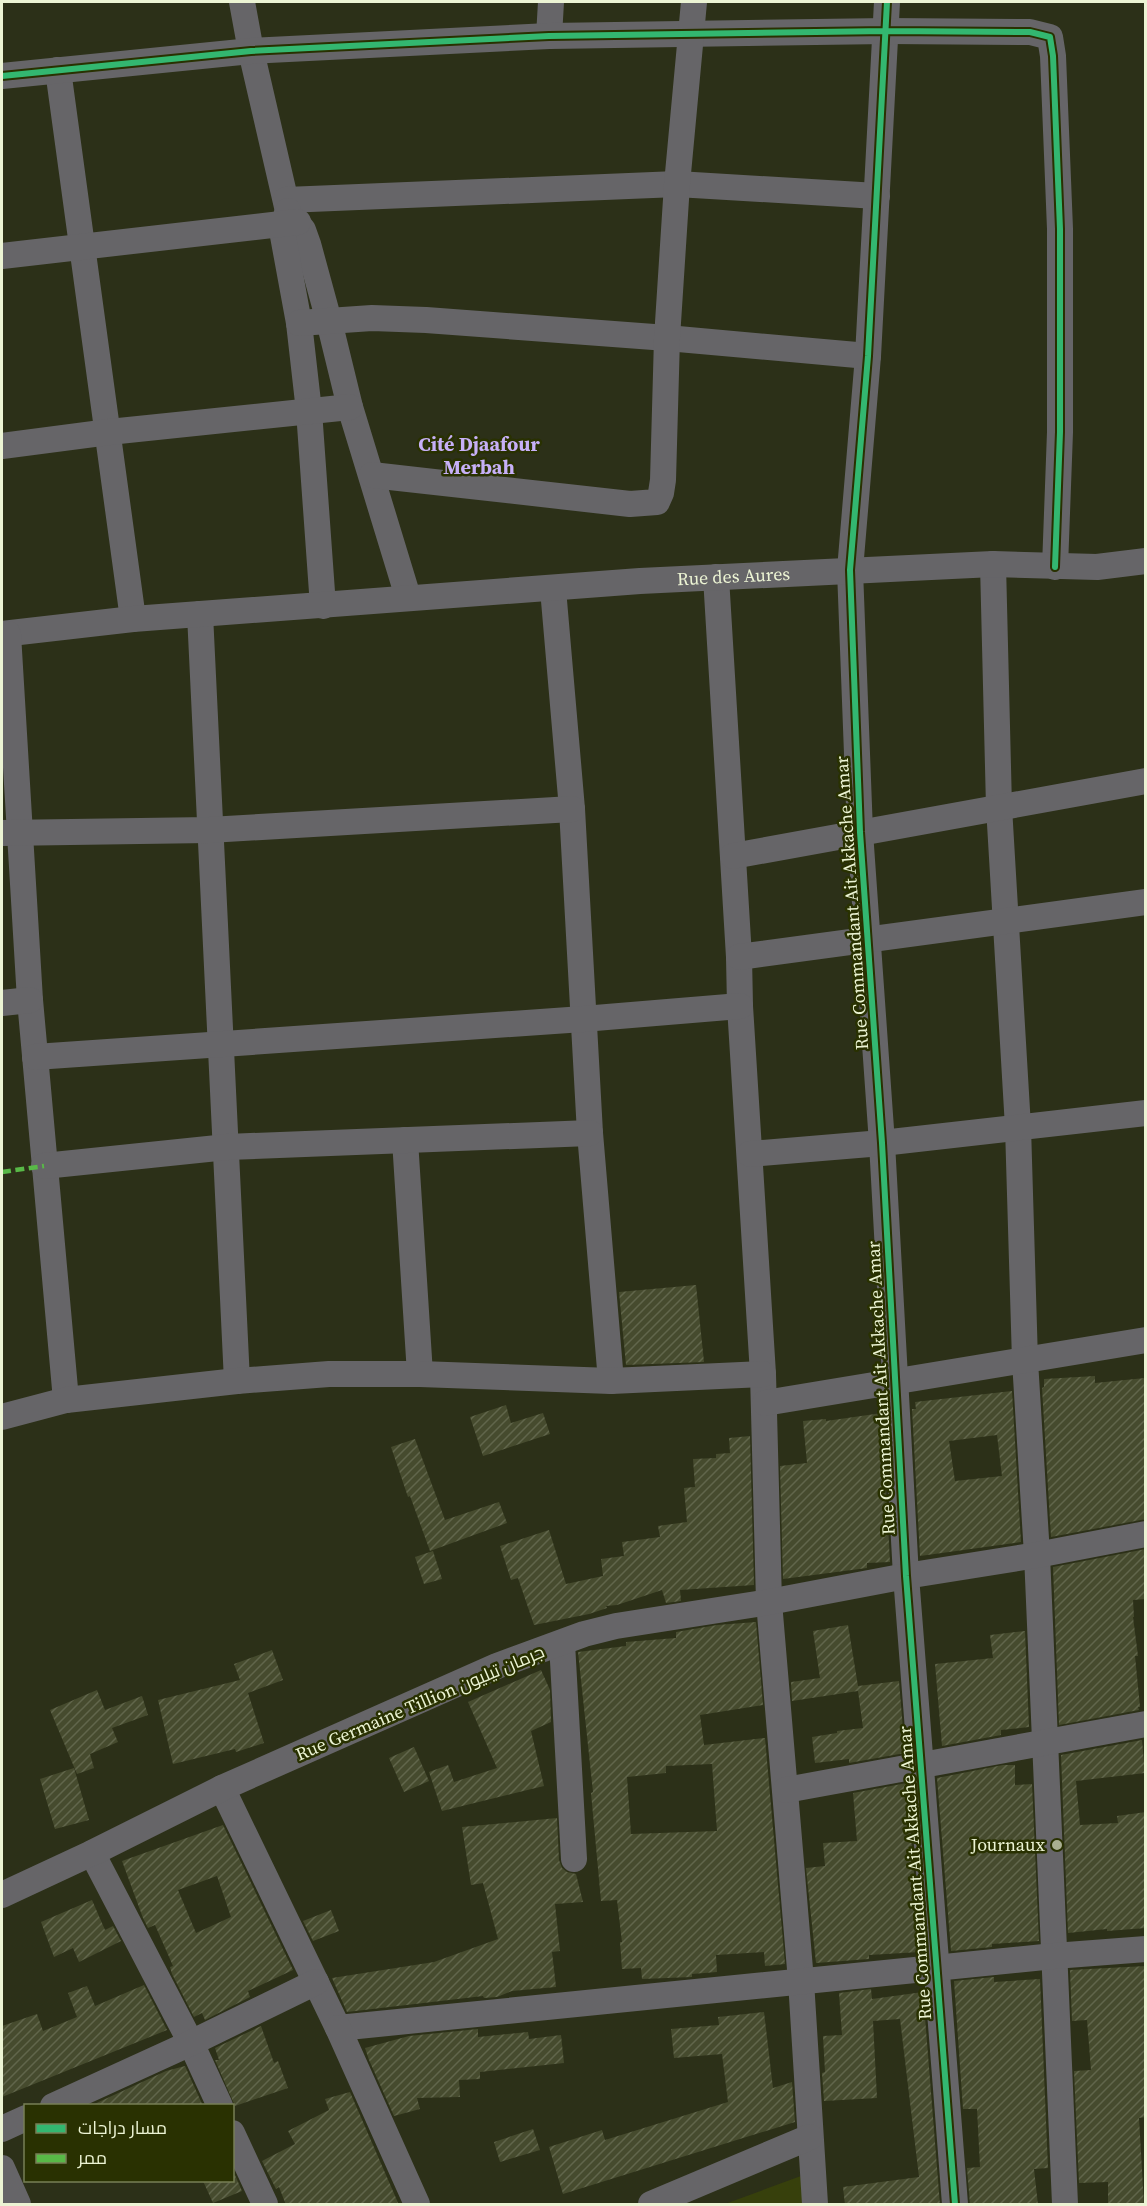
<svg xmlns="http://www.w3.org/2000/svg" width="1147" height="2206" font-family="'Source Serif 4',Cairo,serif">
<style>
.built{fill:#37400c}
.building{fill:url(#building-hatch);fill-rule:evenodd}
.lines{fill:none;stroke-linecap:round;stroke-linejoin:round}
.minor{stroke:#666568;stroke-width:26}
.quiet{stroke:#58b947;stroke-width:4.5;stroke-dasharray:9 4.5;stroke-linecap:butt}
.cycleway-casing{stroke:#293101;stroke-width:10}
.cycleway{stroke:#33b770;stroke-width:6}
.poi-dot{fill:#a9af92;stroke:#293101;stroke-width:2}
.labels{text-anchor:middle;stroke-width:5;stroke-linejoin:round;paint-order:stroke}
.street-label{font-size:18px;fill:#ecf4d4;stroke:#293101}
.poi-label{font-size:18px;fill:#ecf4d4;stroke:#293101;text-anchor:end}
.neighbourhood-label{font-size:20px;font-weight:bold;fill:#c7b0f7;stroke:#293101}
</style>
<defs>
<pattern id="building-hatch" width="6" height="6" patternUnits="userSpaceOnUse" patternTransform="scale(1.5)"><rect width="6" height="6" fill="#464b2e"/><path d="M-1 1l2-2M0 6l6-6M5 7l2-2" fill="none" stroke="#61664b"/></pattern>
</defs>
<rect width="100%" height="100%" fill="#2c3018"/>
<!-- built -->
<path class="built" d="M801,2176L803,2204H725Z"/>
<!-- building -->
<path class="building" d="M696,1285L704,1362L626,1365L619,1292Z
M1095,1376V1383L1145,1378L1146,1519L1051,1537L1042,1388L1044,1387V1379Z
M1012,1391L1021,1542L920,1556L912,1409H916L915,1402ZM997,1435L1002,1476L955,1481L949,1441Z
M506,1405L511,1423L543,1413L550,1434L483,1456L470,1417Z
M882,1413L890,1562L867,1563V1568L783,1579L780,1466L807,1463L803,1421L826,1419V1421Z
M750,1436L754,1585L680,1590L681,1601L666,1603L662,1590L617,1605L606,1606L607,1608L589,1614L534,1625L518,1578L511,1580L500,1546L549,1530L566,1584L603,1576L601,1559L624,1556L622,1542L660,1537L658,1526L687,1522L684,1488L695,1487L693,1459L716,1458V1454L730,1453L729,1438Z
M415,1439L445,1520L499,1502L507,1523L430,1551L410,1496L408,1497L391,1447Z
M1146,1549V1599L1133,1600L1134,1617H1133L1138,1656H1135L1140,1707H1138L1139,1710L1059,1725L1053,1567Z
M433,1551L442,1579L424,1584L415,1557Z
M756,1622L763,1705L700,1715L704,1745L765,1738L785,1964L765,1966L764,1952L716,1955L717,1972L692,1974V1977L642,1979L641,1968L622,1969L620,1942H622L617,1900L601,1901L591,1793L593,1792L578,1652L626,1646V1642L676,1638V1632L717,1625ZM712,1764L717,1831L631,1834L627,1777L666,1773V1766Z
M848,1625L858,1686L899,1681L905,1753L849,1763V1759L815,1763L812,1737L837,1733V1731L863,1728L858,1691L792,1701L791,1682L820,1678L813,1631Z
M1025,1631L1029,1727L1001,1730V1735L942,1746L935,1664L993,1658L990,1635Z
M272,1650L283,1680L248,1693L264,1743L236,1752L235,1749L173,1764L158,1700L240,1680L234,1664Z
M541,1670L550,1690L551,1722L531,1731L544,1786L442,1811L429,1772L448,1765L454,1782L497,1768L468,1702Z
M97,1690L105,1710L142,1696L148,1715L112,1728L118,1742L90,1754L94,1768L77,1774L50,1710Z
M1142,1740L1145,1773L1076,1781L1080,1825L1118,1823L1117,1816L1146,1812V1928L1107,1931V1929L1068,1933L1061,1755Z
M414,1747L429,1781L404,1792L389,1758Z
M1003,1765H1015V1785L1032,1784L1039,1941L992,1944V1947L951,1951L937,1778Z
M74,1768L89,1820L55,1829L40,1779Z
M907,1783L920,1952L869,1955V1959L816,1963L806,1868L825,1866L823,1843L857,1841L853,1793Z
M557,1818L559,1860L562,1868L567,1872L576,1874L583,1902L555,1904L560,1951L552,1952L556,1987L512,1991L497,1997L484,1998L483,1996L347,2012L332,1978L434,1962L498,1939L483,1883L471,1885L462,1827Z
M223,1825L293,1970L248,1991L250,1997L205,2020L202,2013L194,2017L172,1974L170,1967L173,1966L155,1925L148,1928L143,1918L122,1861ZM217,1876L231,1917L196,1933L178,1890Z
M92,1900L105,1930L113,1926L121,1941L79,1962L73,1948L54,1957L41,1922Z
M331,1910L339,1931L313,1941L303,1921Z
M1146,1966V2117L1139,2118L1144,2205H1108V2182L1079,2183L1074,2071L1091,2070L1087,2020L1072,2021L1070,1970Z
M994,1977V1982L1040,1979L1048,2168L1034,2169L1038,2205H970L967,2168L980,2167L977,2109H963L954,1981Z
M144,1985L167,2030L2,2097V2026L37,2014L43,2031L77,2017L68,1993L87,1986L95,2006Z
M871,1989L872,1999L923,1992L940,2205H845L843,2187L919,2177L900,2019L873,2021L877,2098L824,2101L822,2073L825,2072L823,2036L842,2035L839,1993Z
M764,2012L773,2088L792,2082L795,2122L563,2194L549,2147L602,2130L605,2140L728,2102L722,2054L674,2058L671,2029L719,2025L718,2017Z
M261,2026L274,2063L278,2061L288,2088L235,2106L215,2060H219L215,2048Z
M478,2029V2037L528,2032L529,2039L561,2035L564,2063L480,2072V2079L459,2080L460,2097L417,2098L420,2109L394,2116L369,2060L365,2048L409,2036Z
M185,2066L203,2106H90L166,2071Z
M350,2092L399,2205H286L279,2187L276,2189L262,2161L295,2144L288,2131L329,2110L325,2099Z
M533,2129L540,2150L500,2162L494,2142Z
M235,2175L242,2191L213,2203L203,2181H232V2177Z"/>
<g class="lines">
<!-- minor -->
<g class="minor">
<path d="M242,2L251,51L288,211L303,230L308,244L329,321L350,407L408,597"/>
<path d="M887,2L868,356L850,570L860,832L882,1143L906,1576L955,2204"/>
<path d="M549,36L551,2"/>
<path d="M58,70L133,619"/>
<path d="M2,76L251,51L549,36L887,31L1030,32L1050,37L1053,56L1060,229V432L1055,567"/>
<path d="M286,200L677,184L877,196"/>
<path d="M288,211L283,224V236L299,323L309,411L323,606"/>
<path d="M2,256L298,222"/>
<path d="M299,323L372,318L426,320L667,338L868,356"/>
<path d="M2,446L109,432L350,407"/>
<path d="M372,475L630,504L657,502L661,493L663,480L667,338L677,184L694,2"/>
<path d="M993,564L999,807L1018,1127L1025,1361L1037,1555L1065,2204"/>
<path d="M716,577L739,957L740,1006L763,1374L769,1602L801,1981L815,2204"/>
<path d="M553,589L572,809L590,1133L611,1381"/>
<path d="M200,614L237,1381"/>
<path id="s1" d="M2,634L133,619L640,581L993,564L1097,567L1146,561"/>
<path d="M8,634L30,1000L66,1400"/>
<path d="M2,833L209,830L572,809"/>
<path d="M733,856L1146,781"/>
<path d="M739,957L1146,902"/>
<path d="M2,1003L30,1000"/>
<path d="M35,1057L583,1019L740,1006"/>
<path d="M405,1140L420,1374"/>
<path d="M750,1154L882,1143L1146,1113"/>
<path d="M44,1166L227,1147L590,1133"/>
<path d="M765,1403L1146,1340"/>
<path d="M2,1417L66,1400L237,1381L329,1374H420L611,1381L763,1374"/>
<path d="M562,1643L574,1859"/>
<path d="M222,1788L338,2028L1054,1956L1146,1949"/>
<path d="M786,1790L1146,1724"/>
<path d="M92,1853L191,2043L220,2106"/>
<path d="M2,1895L92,1853L222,1788L497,1666L584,1634L616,1626L769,1602L906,1576L1037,1555L1146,1534"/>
<path d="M338,2028L417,2204"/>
<path d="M53,2106L191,2043L316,1982"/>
<path d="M2,2129L26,2118"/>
<path d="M232,2133L265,2204"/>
<path d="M2,2168L18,2204"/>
<path d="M651,2204L810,2137"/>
</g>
<!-- quiet -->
<path class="quiet" d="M2,1172L44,1166"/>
<!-- cycleway casing -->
<g class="cycleway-casing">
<path id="cycleway" d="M887,2L868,356L850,570L860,832L882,1143L906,1576L955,2204
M2,76L251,51L549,36L887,31L1030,32L1050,37L1053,56L1060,229V432L1055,567"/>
</g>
<!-- cycleway -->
<use href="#cycleway" class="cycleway"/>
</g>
<!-- markers -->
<circle class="poi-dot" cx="1057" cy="1845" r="6"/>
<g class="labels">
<!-- street labels -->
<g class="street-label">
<text dy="6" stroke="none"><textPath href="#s1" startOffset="734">Rue des Aures</textPath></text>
<text transform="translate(852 903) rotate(-94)" y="6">Rue Commandant Ait Akkache Amar</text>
<text transform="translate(881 1388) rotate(-93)" y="6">Rue Commandant Ait Akkache Amar</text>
<text transform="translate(420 1703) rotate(-23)" y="6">Rue Germaine Tillion جرمان تيليون</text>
<text transform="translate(915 1873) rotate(-94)" y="6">Rue Commandant Ait Akkache Amar</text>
</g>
<!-- poi labels -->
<g class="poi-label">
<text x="1045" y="1851">Journaux</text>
</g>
<!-- neighbourhood labels -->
<g class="neighbourhood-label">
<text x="479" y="451">Cité Djaafour<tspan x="479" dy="23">Merbah</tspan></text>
</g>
</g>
<!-- border -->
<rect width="1147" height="2206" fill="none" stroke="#ecf4d4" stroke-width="6"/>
<!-- legend -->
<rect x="24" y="2104" width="210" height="78" fill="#293101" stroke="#777f55" stroke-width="1.5"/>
<rect x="36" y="2124" width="30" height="9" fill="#33b770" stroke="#777f55" stroke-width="1.5"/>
<text x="78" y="2134" font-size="18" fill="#ecf4d4">مسار دراجات</text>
<rect x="36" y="2154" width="30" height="9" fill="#58b947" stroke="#777f55" stroke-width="1.5"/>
<text x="78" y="2164" font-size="18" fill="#ecf4d4">ممر</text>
</svg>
